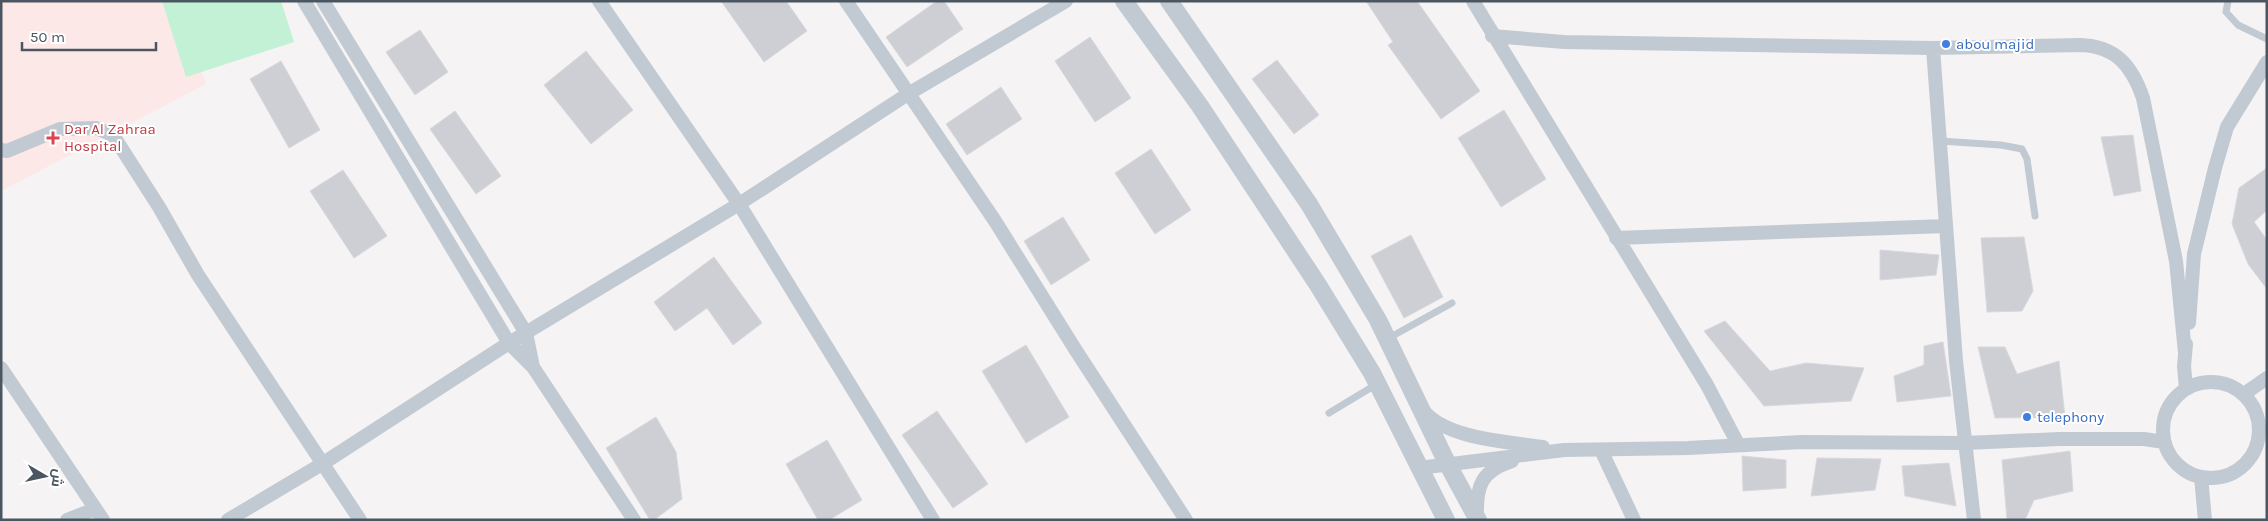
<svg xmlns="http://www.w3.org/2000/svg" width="2268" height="521" font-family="Karla,Cairo,sans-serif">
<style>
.medical{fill:#fce8e6}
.green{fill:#c3f1d5}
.building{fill:#cdcfd5;stroke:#d7d9de}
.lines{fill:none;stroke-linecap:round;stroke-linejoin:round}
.service{stroke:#c1cad2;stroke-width:7}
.minor{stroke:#c1cad2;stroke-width:14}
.tertiary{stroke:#c1cad2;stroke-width:18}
.shop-dot{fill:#3f7fe0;stroke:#fff;stroke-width:2}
.health-dot{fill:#e0444e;stroke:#fff;stroke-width:2}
.labels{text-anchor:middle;stroke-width:4;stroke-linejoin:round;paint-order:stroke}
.shop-label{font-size:15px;fill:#366cbe;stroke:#fff;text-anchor:start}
.health-label{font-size:15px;fill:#be3a42;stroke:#fff;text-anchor:start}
</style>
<rect width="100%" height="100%" fill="#f5f3f3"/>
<!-- medical -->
<path class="medical" d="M1,1H177L206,84L1,191Z"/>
<!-- green -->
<path class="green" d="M162,1H281L294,42L186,77Z"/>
<!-- building -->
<path class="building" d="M721,1H786L807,31L764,62Z
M937,1H944L963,29L907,67L886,37Z
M1366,1H1417L1480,91L1441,119L1388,45L1393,42Z
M420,30L448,72L415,95L386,52Z
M1090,37L1131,98L1095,122L1055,61Z
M586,51L633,110L591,144L544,85Z
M1277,60L1319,115L1294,134L1252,79Z
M281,61L320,130L289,148L250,79Z
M1001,87L1022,119L967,155L946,124Z
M1504,110L1546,179L1501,207L1458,138Z
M455,111L501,176L476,194L430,129Z
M2133,135L2141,191L2114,196L2101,137Z
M1151,149L1191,210L1155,234L1115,173Z
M2267,168V210L2254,222L2267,240V289L2248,264L2232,224L2239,188Z
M343,170L387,236L354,258L310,191Z
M1063,217L1090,260L1051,285L1024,241Z
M1411,235L1443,297L1404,318L1371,256Z
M2024,237L2033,291L2022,311L1987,312L1981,238Z
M1880,250L1939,255L1936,275L1880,280Z
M714,257L762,323L733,345L707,308L675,331L654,302Z
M1725,321L1770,371L1806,363L1864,368L1851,401L1764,406L1704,331Z
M1943,342L1951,396L1897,402L1894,376L1924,365V346Z
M1026,345L1069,417L1026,443L982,371Z
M1978,347H2005L2017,374L2059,361L2065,417L1995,418Z
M937,411L988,484L953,508L902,435Z
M656,417L676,452L682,499L654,520H650L606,448Z
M827,440L862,500L829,520H818L786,464Z
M2070,451L2073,491L2034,500L2025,520H2007L2002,460Z
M1742,456L1786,460V488L1743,491Z
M1817,458L1881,459L1875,490L1811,496Z
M1949,463L1956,506L1905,496L1902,466Z"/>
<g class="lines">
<!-- service -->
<path class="service" d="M2228,1L2226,12L2238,25L2267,39
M1940,141L2001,145L2022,149L2027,159L2035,216
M1387,339L1452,303
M1329,413L1377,384"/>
<!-- minor -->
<path class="minor" d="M304,1L509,343L533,367L634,520
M323,1L526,333L533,367
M599,1L739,204L933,520
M846,1L995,221L1075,349L1186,520
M1473,1L1707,385L1738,444
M1492,36L1564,42L1933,48L2080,45C2116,46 2132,66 2143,98L2176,261L2185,353
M1933,48L1956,361L1974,520
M1,150L7,151L60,129L96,128L113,135L159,207L198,275L360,520
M1616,238L1946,226
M2189,323L2194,254L2215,168L2227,127L2267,62
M1,368L103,520
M2163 430a48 48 0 1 1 96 0a48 48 0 1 1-96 0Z
M2186,388L2184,366L2186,344
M2244,394L2267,378
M1423,410C1445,439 1510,442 1543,447
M1601,450L1634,520
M1419,468L1564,450L1688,448L1802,442L1965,443L2059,439H2144L2164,442
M2201,477L2205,520
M1477,517C1476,486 1481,471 1512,461
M67,520L95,509
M228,520L322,464L509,343L739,204L908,94L1066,1"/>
<!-- tertiary -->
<path class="tertiary" d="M1124,1L1200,106L1318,285L1372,373L1446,520
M1169,1L1309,204L1378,320L1447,463L1478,520"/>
</g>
<!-- markers -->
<g class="shop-dot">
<circle cx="1946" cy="44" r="5"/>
<circle cx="2027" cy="417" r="5"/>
</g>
<path class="health-dot" d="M50.5 130.5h5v5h5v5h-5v5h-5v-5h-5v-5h5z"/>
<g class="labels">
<!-- shop labels -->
<g class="shop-label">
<text x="1956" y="49">abou majid</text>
<text x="2037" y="422">telephony</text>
</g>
<!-- health labels -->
<g class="health-label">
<text x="64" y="134">Dar Al Zahraa<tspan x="64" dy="17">Hospital</tspan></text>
</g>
</g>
<!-- border -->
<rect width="2268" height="521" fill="none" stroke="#4a5661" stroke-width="5"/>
<!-- north arrow -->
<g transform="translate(45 476) rotate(99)" stroke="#ffffff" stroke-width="4" paint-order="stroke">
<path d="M0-4L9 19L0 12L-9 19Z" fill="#4a5661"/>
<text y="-8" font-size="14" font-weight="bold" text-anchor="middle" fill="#4a5661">ش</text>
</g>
<!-- scale -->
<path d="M22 42v8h134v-8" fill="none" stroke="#4a5661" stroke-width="2.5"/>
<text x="30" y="42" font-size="15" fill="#4a5661" stroke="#ffffff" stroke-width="4" paint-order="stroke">50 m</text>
</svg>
